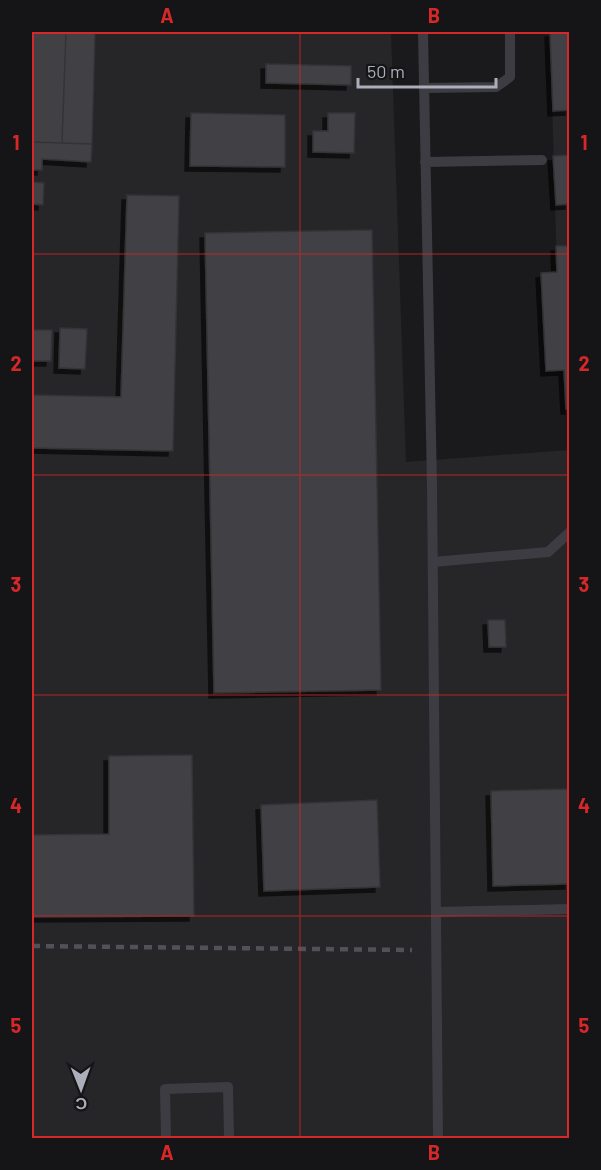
<svg xmlns="http://www.w3.org/2000/svg" width="601" height="1170" font-family="Barlow,sans-serif">
<style>
.built{fill:#262528}
.building{fill:#414145;stroke:#343337;stroke-width:1.5;filter:url(#shadow)}
.lines{fill:none;stroke-linecap:round;stroke-linejoin:round}
.lane{stroke:#3c3c42;stroke-width:10}
.rail{stroke:#515259;stroke-width:4.5;stroke-dasharray:8 6;stroke-linecap:butt}
.grid{fill:none;stroke:#d62828;stroke-width:1.5;stroke-opacity:0.55}
.neatline{fill:none;stroke:#d62828;stroke-width:2}
.grid-label{font-size:20px;text-anchor:middle;font-weight:bold;fill:#d62828}
</style>
<defs>
<filter id="shadow"><feDropShadow dx="-5" dy="5" stdDeviation="0" flood-color="#0009"/></filter>
</defs>
<rect width="100%" height="100%" fill="#1a191b"/>
<!-- built -->
<path class="built" d="M32,32H391L406,462L569,450L564,371H546L541,273L557,272L550,32H569V1138H32Z"/>
<!-- building -->
<path class="building" d="M32,32H66L62,143L32,142Z
M66,32H95L92,144L62,143Z
M550,32H570V110L553,111Z
M266,64L351,66V85L266,83Z
M191,113L285,115V167L190,166Z
M328,113H355L354,153L313,152V131H328Z
M32,142L92,144L91,162L42,159V170H32Z
M570,155V204L556,205L553,156Z
M32,182L44,183L43,205L32,204Z
M127,195L179,196L173,451L32,448V395L121,397Z
M372,230L381,690L214,693L205,233Z
M556,246H570V409H566L564,370L546,371L541,273L557,272Z
M60,328L87,329L85,369L59,368Z
M32,330H52L51,361H32Z
M488,620H505L506,647H489Z
M192,755L194,916L32,917V835L109,834V756Z
M570,789V884L493,886L491,791Z
M377,800L380,887L264,891L261,805Z"/>
<g class="lines">
<!-- lane -->
<path class="lane" d="M423,32L432,485L438,1138
M424,88L496,87L510,77V32
M425,162L542,160
M433,562L548,552L570,532
M436,912L570,909
M166,1138L165,1089L228,1087L229,1138"/>
<!-- rail -->
<path class="rail" d="M32,946L412,950"/>
</g>
<!-- grid -->
<path class="grid" d="M300,32V1138M32,254H570M32,475H570M32,695H570M32,916H570"/>
<!-- border -->
<rect width="601" height="1170" fill="none" stroke="#151416" stroke-width="66"/>
<!-- north arrow -->
<g transform="translate(81 1089) rotate(179)" stroke="#151416" stroke-width="4.5" paint-order="stroke">
<path d="M0-4.5L10 22L0 15L-10 22Z" fill="#acaeba"/>
<text y="-9" font-size="16" font-weight="bold" text-anchor="middle" fill="#acaeba">С</text>
</g>
<!-- scale -->
<path d="M358 78v9h138v-9" fill="none" stroke="#acaeba" stroke-width="3"/>
<text x="367" y="78" font-size="18" fill="#acaeba" stroke="#151416" stroke-width="4.5" paint-order="stroke">50 m</text>
<rect x="33" y="33" width="535" height="1104" class="neatline"/>
<g class="grid-label">
<text x="167" y="23">A</text>
<text x="434" y="23">B</text>
<text x="16" y="150">1</text>
<text x="584" y="150">1</text>
<text x="16" y="371">2</text>
<text x="584" y="371">2</text>
<text x="16" y="592">3</text>
<text x="584" y="592">3</text>
<text x="16" y="813">4</text>
<text x="584" y="813">4</text>
<text x="16" y="1033">5</text>
<text x="584" y="1033">5</text>
<text x="167" y="1160">A</text>
<text x="434" y="1160">B</text>
</g>
</svg>
